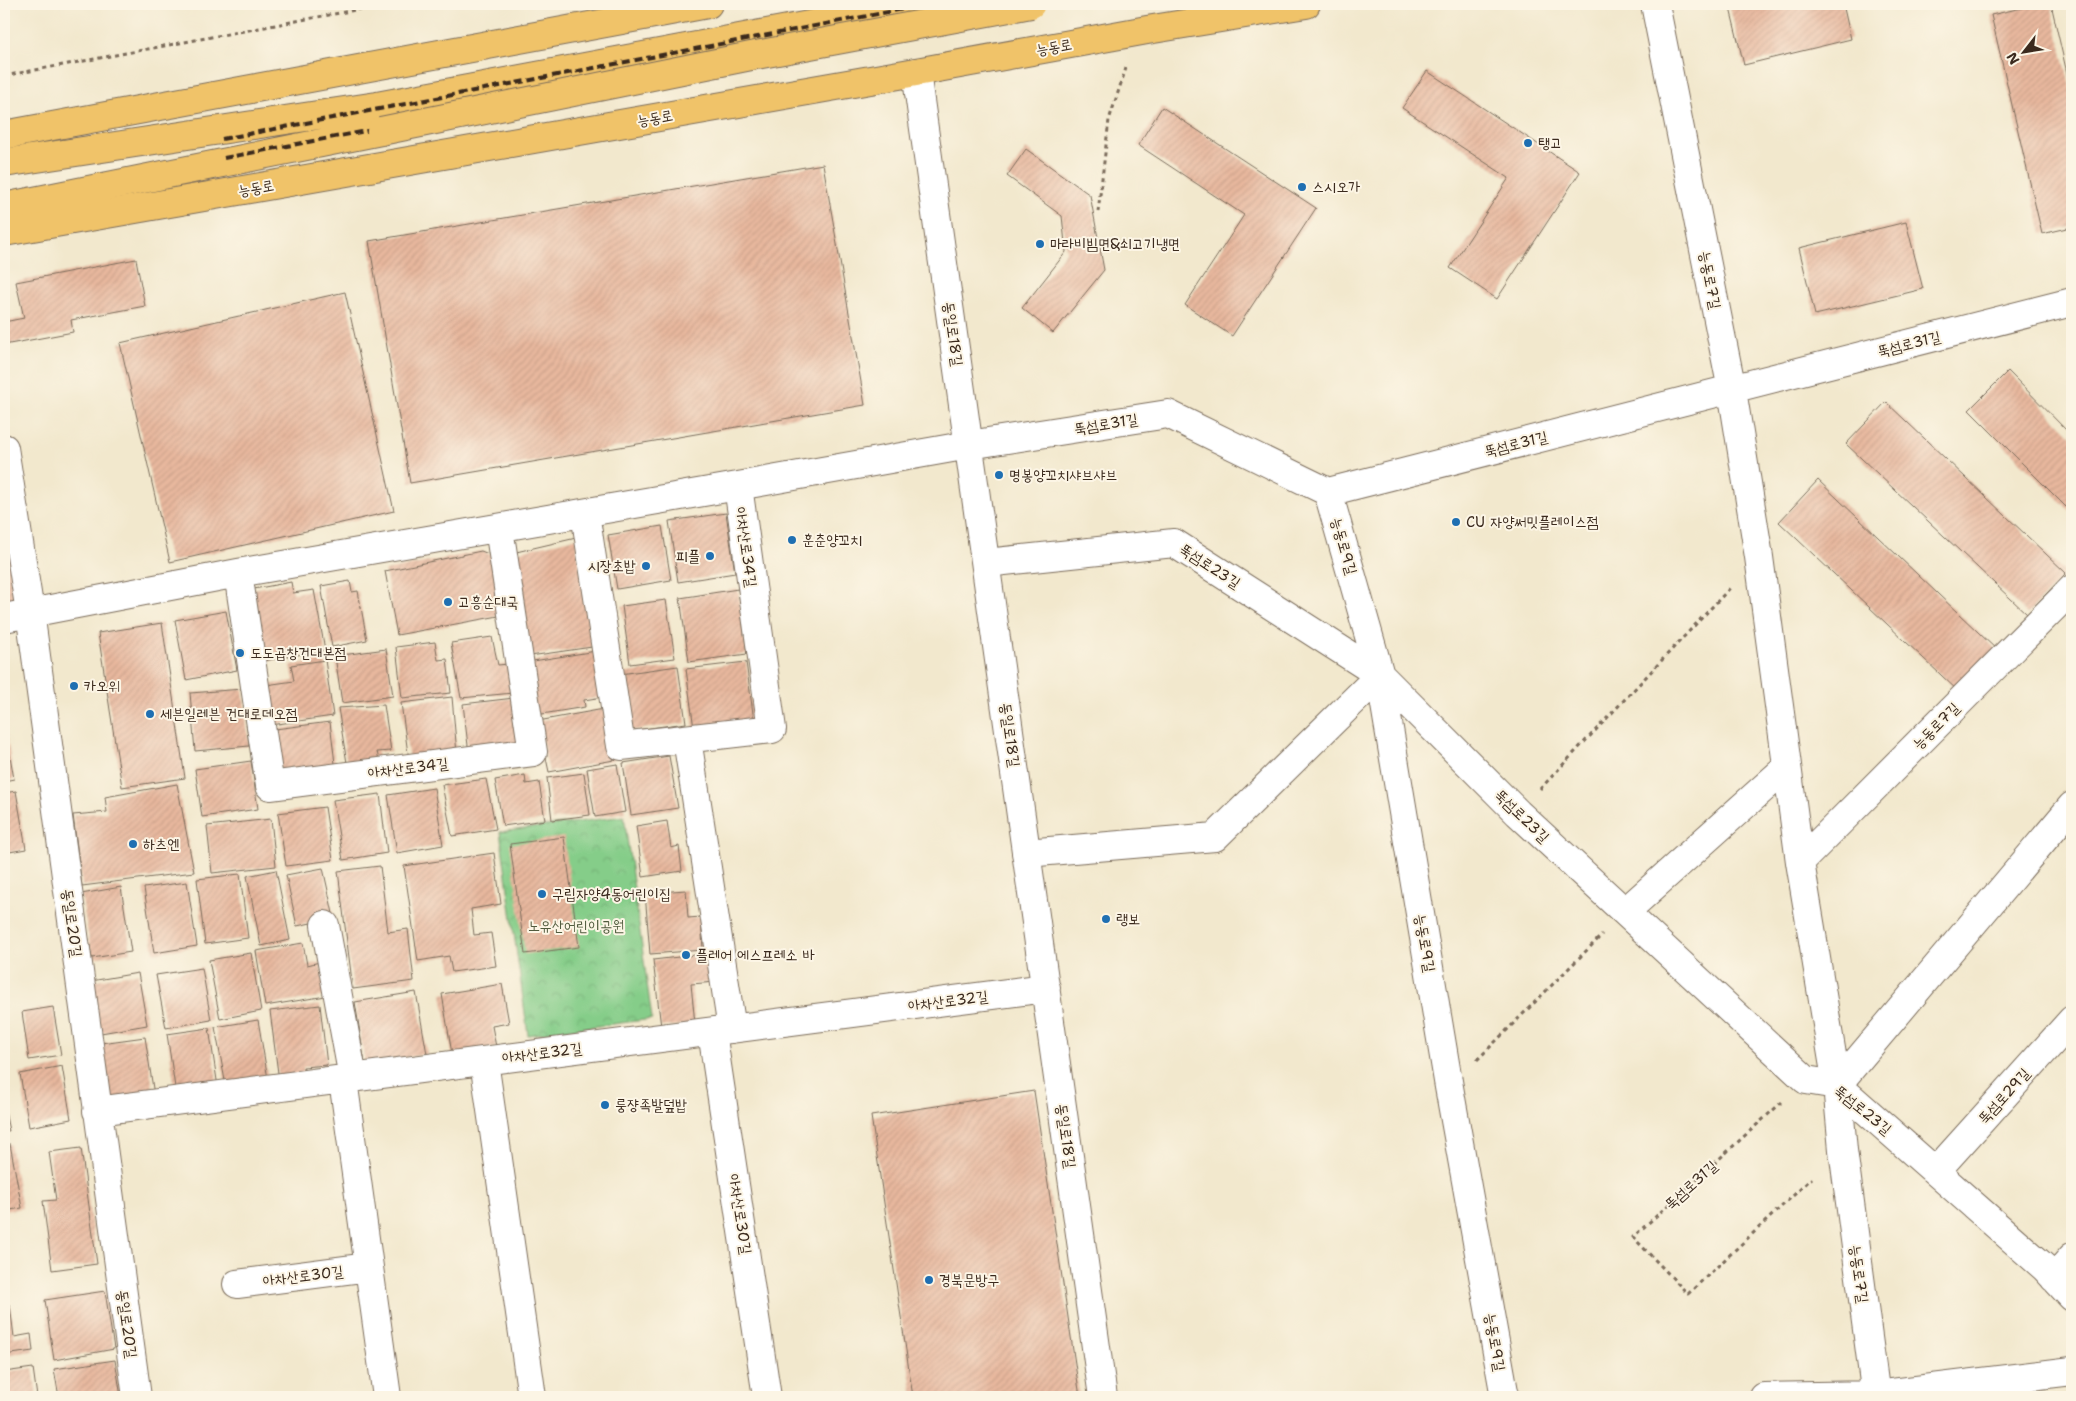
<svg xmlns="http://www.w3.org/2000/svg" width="2076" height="1401" font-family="'Shantell Sans','Poor Story',sans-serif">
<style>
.park{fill:url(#park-crowns);stroke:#607c54}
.building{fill:url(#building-hatch)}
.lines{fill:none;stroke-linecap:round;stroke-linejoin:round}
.minor-casing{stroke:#7b6c5b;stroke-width:30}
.major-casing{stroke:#7b6c5b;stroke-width:30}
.highway-casing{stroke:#7b6c5b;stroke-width:30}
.path{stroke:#7b6c5b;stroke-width:3;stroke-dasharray:4 4;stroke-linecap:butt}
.minor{stroke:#fff;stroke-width:28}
.major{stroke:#f0c369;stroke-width:28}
.highway{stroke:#f0c369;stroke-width:28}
.rail{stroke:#3b2a1e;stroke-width:4;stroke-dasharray:8 4;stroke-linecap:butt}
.highway-bridge-casing{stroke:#7b6c5b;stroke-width:30;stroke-linecap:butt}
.highway-bridge{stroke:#f0c369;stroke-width:28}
.poi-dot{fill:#1f6fb2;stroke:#fcf5e5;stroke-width:2}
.labels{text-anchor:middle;stroke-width:4;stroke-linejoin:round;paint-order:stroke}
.street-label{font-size:15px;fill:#3b2a1e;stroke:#fcf5e5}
.poi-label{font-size:15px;fill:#3b2a1e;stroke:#fcf5e5;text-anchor:start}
.park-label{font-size:15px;fill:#515b3e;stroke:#fcf5e5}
</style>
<defs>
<pattern id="park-crowns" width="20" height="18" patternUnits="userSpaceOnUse" patternTransform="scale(1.25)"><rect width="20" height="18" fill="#85cd89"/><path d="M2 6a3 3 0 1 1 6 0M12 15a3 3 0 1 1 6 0" fill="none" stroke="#74b076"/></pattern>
<pattern id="building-hatch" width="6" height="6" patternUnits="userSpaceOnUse" patternTransform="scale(1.25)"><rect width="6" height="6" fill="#e8b89e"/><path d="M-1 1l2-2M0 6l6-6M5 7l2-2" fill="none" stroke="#c89e88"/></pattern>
</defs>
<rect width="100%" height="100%" fill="#fcf5e5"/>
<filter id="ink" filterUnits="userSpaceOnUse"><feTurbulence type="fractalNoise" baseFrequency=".02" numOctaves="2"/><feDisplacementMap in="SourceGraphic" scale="10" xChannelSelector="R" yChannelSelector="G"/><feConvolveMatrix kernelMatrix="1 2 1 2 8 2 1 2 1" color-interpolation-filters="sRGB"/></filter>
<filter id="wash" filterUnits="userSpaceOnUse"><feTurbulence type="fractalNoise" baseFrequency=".0096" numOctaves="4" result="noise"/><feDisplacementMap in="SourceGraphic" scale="20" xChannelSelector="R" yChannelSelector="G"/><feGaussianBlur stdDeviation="1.12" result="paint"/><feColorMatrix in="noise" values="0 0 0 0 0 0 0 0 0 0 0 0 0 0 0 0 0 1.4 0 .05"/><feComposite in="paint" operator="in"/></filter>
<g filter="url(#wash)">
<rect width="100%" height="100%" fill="#f2e8cd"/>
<!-- park -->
<path class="park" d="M624,816L652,1019L528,1035L500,832Z"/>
<g id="blocks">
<!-- building -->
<path class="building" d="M1729,4H1843L1851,39L1744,65Z
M2039,4H2051L2072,95V227L2042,234L1991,15Z
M1427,71L1580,172L1497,299L1450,268L1509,178L1402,108Z
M1162,107L1316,208L1232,336L1185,305L1244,215L1138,145Z
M1026,149L1090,195L1104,270L1053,333L1022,308L1066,252L1062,216L1007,176Z
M823,164L865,405L410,483L369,241Z
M1906,222L1923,289L1815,315L1799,248Z
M136,259L145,306L71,320L73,332L4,345V322L24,318L16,282Z
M345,292L394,511L170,562L120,343Z
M2008,371L2072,436V513L1969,410Z
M1886,402L2066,573L2027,614L1846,444Z
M1818,480L1998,651L1959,692L1779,522Z
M726,513L735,573L678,582L669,521Z
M662,526L671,580L617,589L608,535Z
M576,538L592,647L530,656L512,553Z
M481,551L491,555L504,615L397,635L385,571Z
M18,552L27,604L4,615V554Z
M350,581L352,592L358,591L367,640L332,647L321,586Z
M291,582L293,593L314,590L325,650L258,662L254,589Z
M738,589L747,654L689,662L680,598Z
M666,600L675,658L630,664L622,606Z
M226,611L237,670L186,680L175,620Z
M162,623L185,778L122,787L98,633Z
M492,637L498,665L508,664L513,693L461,698L451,643Z
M435,642L438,660L447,659L451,693L402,698L396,647Z
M386,649L393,696L342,703L335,656Z
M596,651L603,697L584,700L585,707L536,715L527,662Z
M325,660L333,716L271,725L266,685L294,681L291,665Z
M746,662L754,721L694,729L686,669Z
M678,666L686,723L628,731L620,674Z
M243,689L249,746L195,751L190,693Z
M452,697L457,754L409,761L401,703Z
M514,698L524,750L469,754L463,704Z
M384,705L391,751L377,752L381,767L348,769L338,708Z
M604,709L614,760L549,772L538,721Z
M4,721L14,779L4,781Z
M330,722L336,772L282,779L275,729Z
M669,756L678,808L631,815L623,763Z
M251,761L258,809L202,817L195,769Z
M617,764L625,812L595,817L587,769Z
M584,773L590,815L552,820L547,778Z
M525,775L526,784L539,782L545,820L503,826L495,780Z
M486,779L496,829L452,836L442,785Z
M177,784L194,872L82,886L73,815L107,812L105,797Z
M434,788L443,845L397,853L388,795Z
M16,791L26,849L4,853V793Z
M380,794L387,853L343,860L333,800Z
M325,807L333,860L286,866L278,813Z
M271,819L276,866L212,873L207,826Z
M667,821L671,848L679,846L682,871L643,877L636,826Z
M564,837L579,947L525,954L510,844Z
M494,853L501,904L471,909L474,935L491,933L496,966L452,972L449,956L418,961L404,866Z
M380,866L388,932L408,929L414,981L353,989L338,871Z
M323,868L334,918L297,926L286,875Z
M276,870L290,940L261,946L247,876Z
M240,874L248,938L205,944L197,879Z
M187,882L197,946L154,953L144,888Z
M121,887L131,952L92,958L81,894Z
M686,890L688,918L701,917L703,950L650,954L645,893Z
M303,943L307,965L320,962L326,996L265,1006L256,951Z
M251,953L261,1011L220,1019L209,960Z
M713,953L716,982L691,984L695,1024L661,1027L653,960Z
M202,968L211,1020L166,1028L156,975Z
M138,973L147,1025L101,1033L91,981Z
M502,984L509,1023L492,1026L496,1047L452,1054L442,994Z
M416,992L427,1054L365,1064L355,1002Z
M320,1005L327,1065L303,1067L305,1078L279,1081L270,1011Z
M53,1007L61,1055L29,1060L22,1012Z
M258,1020L268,1079L226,1086L215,1027Z
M209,1028L218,1087L176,1094L167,1034Z
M145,1037L154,1095L109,1101L101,1043Z
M62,1066L71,1119L29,1127L20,1074Z
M1034,1091L1080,1397H913L871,1116Z
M4,1106L9,1131H4Z
M10,1144L22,1208L4,1211V1145Z
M81,1148L97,1264L52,1270L43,1201L56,1200L49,1152Z
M105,1291L114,1349L54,1360L45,1300Z
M4,1305H10L14,1337L31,1334L33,1351L4,1355Z
M115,1360L121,1397H59L54,1369Z
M33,1368L37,1397H4V1372Z"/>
</g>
</g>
<g filter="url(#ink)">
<use href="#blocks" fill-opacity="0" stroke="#7b6c5b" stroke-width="1"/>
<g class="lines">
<!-- minor casing -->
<g class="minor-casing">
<path id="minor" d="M1655,4L1732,390L1759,557L1800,862L1837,1085L1843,1150L1876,1397
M916,72L1103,1397
M4,448L30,612L137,1397
M1328,492L1380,675L1449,1087L1505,1397
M585,513L621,746L772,729L738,486
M986,563L1174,543L1380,675L1518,813L1806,1080L1837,1085L2045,1268L2072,1297
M238,573L270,786L533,752L499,528
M4,618L238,573L738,486L969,445L1168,414L1328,492L2072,302
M687,739L732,1029
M1026,853L1215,837L1380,675
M1800,862L2072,589
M1625,912L1786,768
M325,925L353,1078
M712,1032L767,1397
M484,1061L532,1397
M343,1080L387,1397
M1837,1085L2072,806
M97,1111L1046,988
M1936,1171L2072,1020
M2054,1278L2072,1257
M237,1284L369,1267
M1764,1397L1875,1395L2072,1371"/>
</g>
<!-- major casing -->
<g class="major-casing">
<path id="major" d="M4,135L708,4
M4,232L916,72L1147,30L1306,4"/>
</g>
<!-- highway casing -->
<g class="highway-casing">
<path id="highway" d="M4,163L377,106L921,4
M4,207L381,131"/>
</g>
<!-- path -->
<path class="path" d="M4,76L387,4
M1098,212L1109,120L1126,68
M1540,789L1730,588
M1477,1060L1602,935
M1782,1102L1633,1237L1688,1294L1812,1178"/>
<!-- minor -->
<use href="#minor" class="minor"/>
<!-- major -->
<use href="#major" class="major"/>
<!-- highway -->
<use href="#highway" class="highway"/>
<!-- rail -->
<path class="rail" d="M222,139L930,4
M224,158L1035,4"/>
<!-- highway-bridge casing -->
<g class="highway-bridge-casing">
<path id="highway-bridge" d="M381,131L756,55L1031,4"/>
</g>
<!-- highway-bridge -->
<use href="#highway-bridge" class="highway-bridge"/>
</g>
</g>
<!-- markers -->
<g class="poi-dot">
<circle cx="1528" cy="143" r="5"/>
<circle cx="1302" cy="187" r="5"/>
<circle cx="1040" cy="244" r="5"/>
<circle cx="999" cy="475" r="5"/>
<circle cx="1456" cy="522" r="5"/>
<circle cx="792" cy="540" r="5"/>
<circle cx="710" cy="556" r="5"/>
<circle cx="646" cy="566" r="5"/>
<circle cx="448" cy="602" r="5"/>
<circle cx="240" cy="653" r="5"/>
<circle cx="74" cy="686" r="5"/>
<circle cx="150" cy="714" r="5"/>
<circle cx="133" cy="844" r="5"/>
<circle cx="542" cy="894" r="5"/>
<circle cx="1106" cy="919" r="5"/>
<circle cx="686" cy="955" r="5"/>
<circle cx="605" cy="1105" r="5"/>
<circle cx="929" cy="1280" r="5"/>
</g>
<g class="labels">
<!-- street labels -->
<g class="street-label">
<text transform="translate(1054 47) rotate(-10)" y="5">능동로</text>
<text transform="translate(655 118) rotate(-10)" y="5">능동로</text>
<text transform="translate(256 188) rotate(-10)" y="5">능동로</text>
<text transform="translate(1710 280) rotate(79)" y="5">능동로7길</text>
<text transform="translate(953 334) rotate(82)" y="5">동일로18길</text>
<text transform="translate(1909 344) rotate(-14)" y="5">뚝섬로31길</text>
<text transform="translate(1106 424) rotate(-9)" y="5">뚝섬로31길</text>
<text transform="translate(1516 444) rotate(-14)" y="5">뚝섬로31길</text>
<text transform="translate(1344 546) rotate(74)" y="5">능동로9길</text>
<text transform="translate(746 547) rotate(82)" y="5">아차산로34길</text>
<text transform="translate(1210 566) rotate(33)" y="5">뚝섬로23길</text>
<text transform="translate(1936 726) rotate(-45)" y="5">능동로7길</text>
<text transform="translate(1010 735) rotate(82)" y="5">동일로18길</text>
<text transform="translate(408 768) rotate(-7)" y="5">아차산로34길</text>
<text transform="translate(1522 816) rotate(44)" y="5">뚝섬로23길</text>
<text transform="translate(72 923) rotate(82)" y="5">동일로20길</text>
<text transform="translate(1425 943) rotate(80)" y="5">능동로9길</text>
<text transform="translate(948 1001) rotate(-7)" y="5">아차산로32길</text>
<text transform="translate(542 1053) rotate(-7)" y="5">아차산로32길</text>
<text transform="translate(2004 1096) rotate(-48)" y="5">뚝섬로29길</text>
<text transform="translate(1863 1110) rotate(39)" y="5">뚝섬로23길</text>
<text transform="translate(1066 1136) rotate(82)" y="5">동일로18길</text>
<text transform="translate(1691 1185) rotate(-42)" y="5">뚝섬로31길</text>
<text transform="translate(740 1214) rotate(81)" y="5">아차산로30길</text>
<text transform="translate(1859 1274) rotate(82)" y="5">능동로7길</text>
<text transform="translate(303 1276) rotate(-7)" y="5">아차산로30길</text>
<text transform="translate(127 1324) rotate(82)" y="5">동일로20길</text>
<text transform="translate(1495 1342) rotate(80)" y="5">능동로9길</text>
</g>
<!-- poi labels -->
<g class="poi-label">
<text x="1538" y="148">탱고</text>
<text x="1312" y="192">스시오가</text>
<text x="1050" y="249">마라비빔면&amp;쇠고기냉면</text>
<text x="1009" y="480">명봉양꼬치샤브샤브</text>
<text x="1466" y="527">CU 자양써밋플레이스점</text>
<text x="802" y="545">훈춘양꼬치</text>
<text x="700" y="561" text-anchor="end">피플</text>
<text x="636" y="571" text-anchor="end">시장초밥</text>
<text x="458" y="607">고흥순대국</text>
<text x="250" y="658">도도곱창건대본점</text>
<text x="84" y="691">카오위</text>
<text x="160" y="719">세븐일레븐 건대로데오점</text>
<text x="143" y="849">하츠엔</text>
<text x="552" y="899">구립자양4동어린이집</text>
<text x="1116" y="924">랭보</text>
<text x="696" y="960">플레어 에스프레소 바</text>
<text x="615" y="1110">룽쟝족발덮밥</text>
<text x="939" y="1285">경북문방구</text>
</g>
<!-- park labels -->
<g class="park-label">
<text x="576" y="931">노유산어린이공원</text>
</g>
</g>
<!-- margin -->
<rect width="2076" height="1401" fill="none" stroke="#fcf5e5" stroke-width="20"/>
<!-- north arrow -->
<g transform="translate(2024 52) rotate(239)" stroke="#fcf5e5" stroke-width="4" paint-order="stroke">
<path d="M0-4L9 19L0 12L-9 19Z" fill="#3b2a1e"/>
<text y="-8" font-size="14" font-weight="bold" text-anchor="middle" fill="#3b2a1e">N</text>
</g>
</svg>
